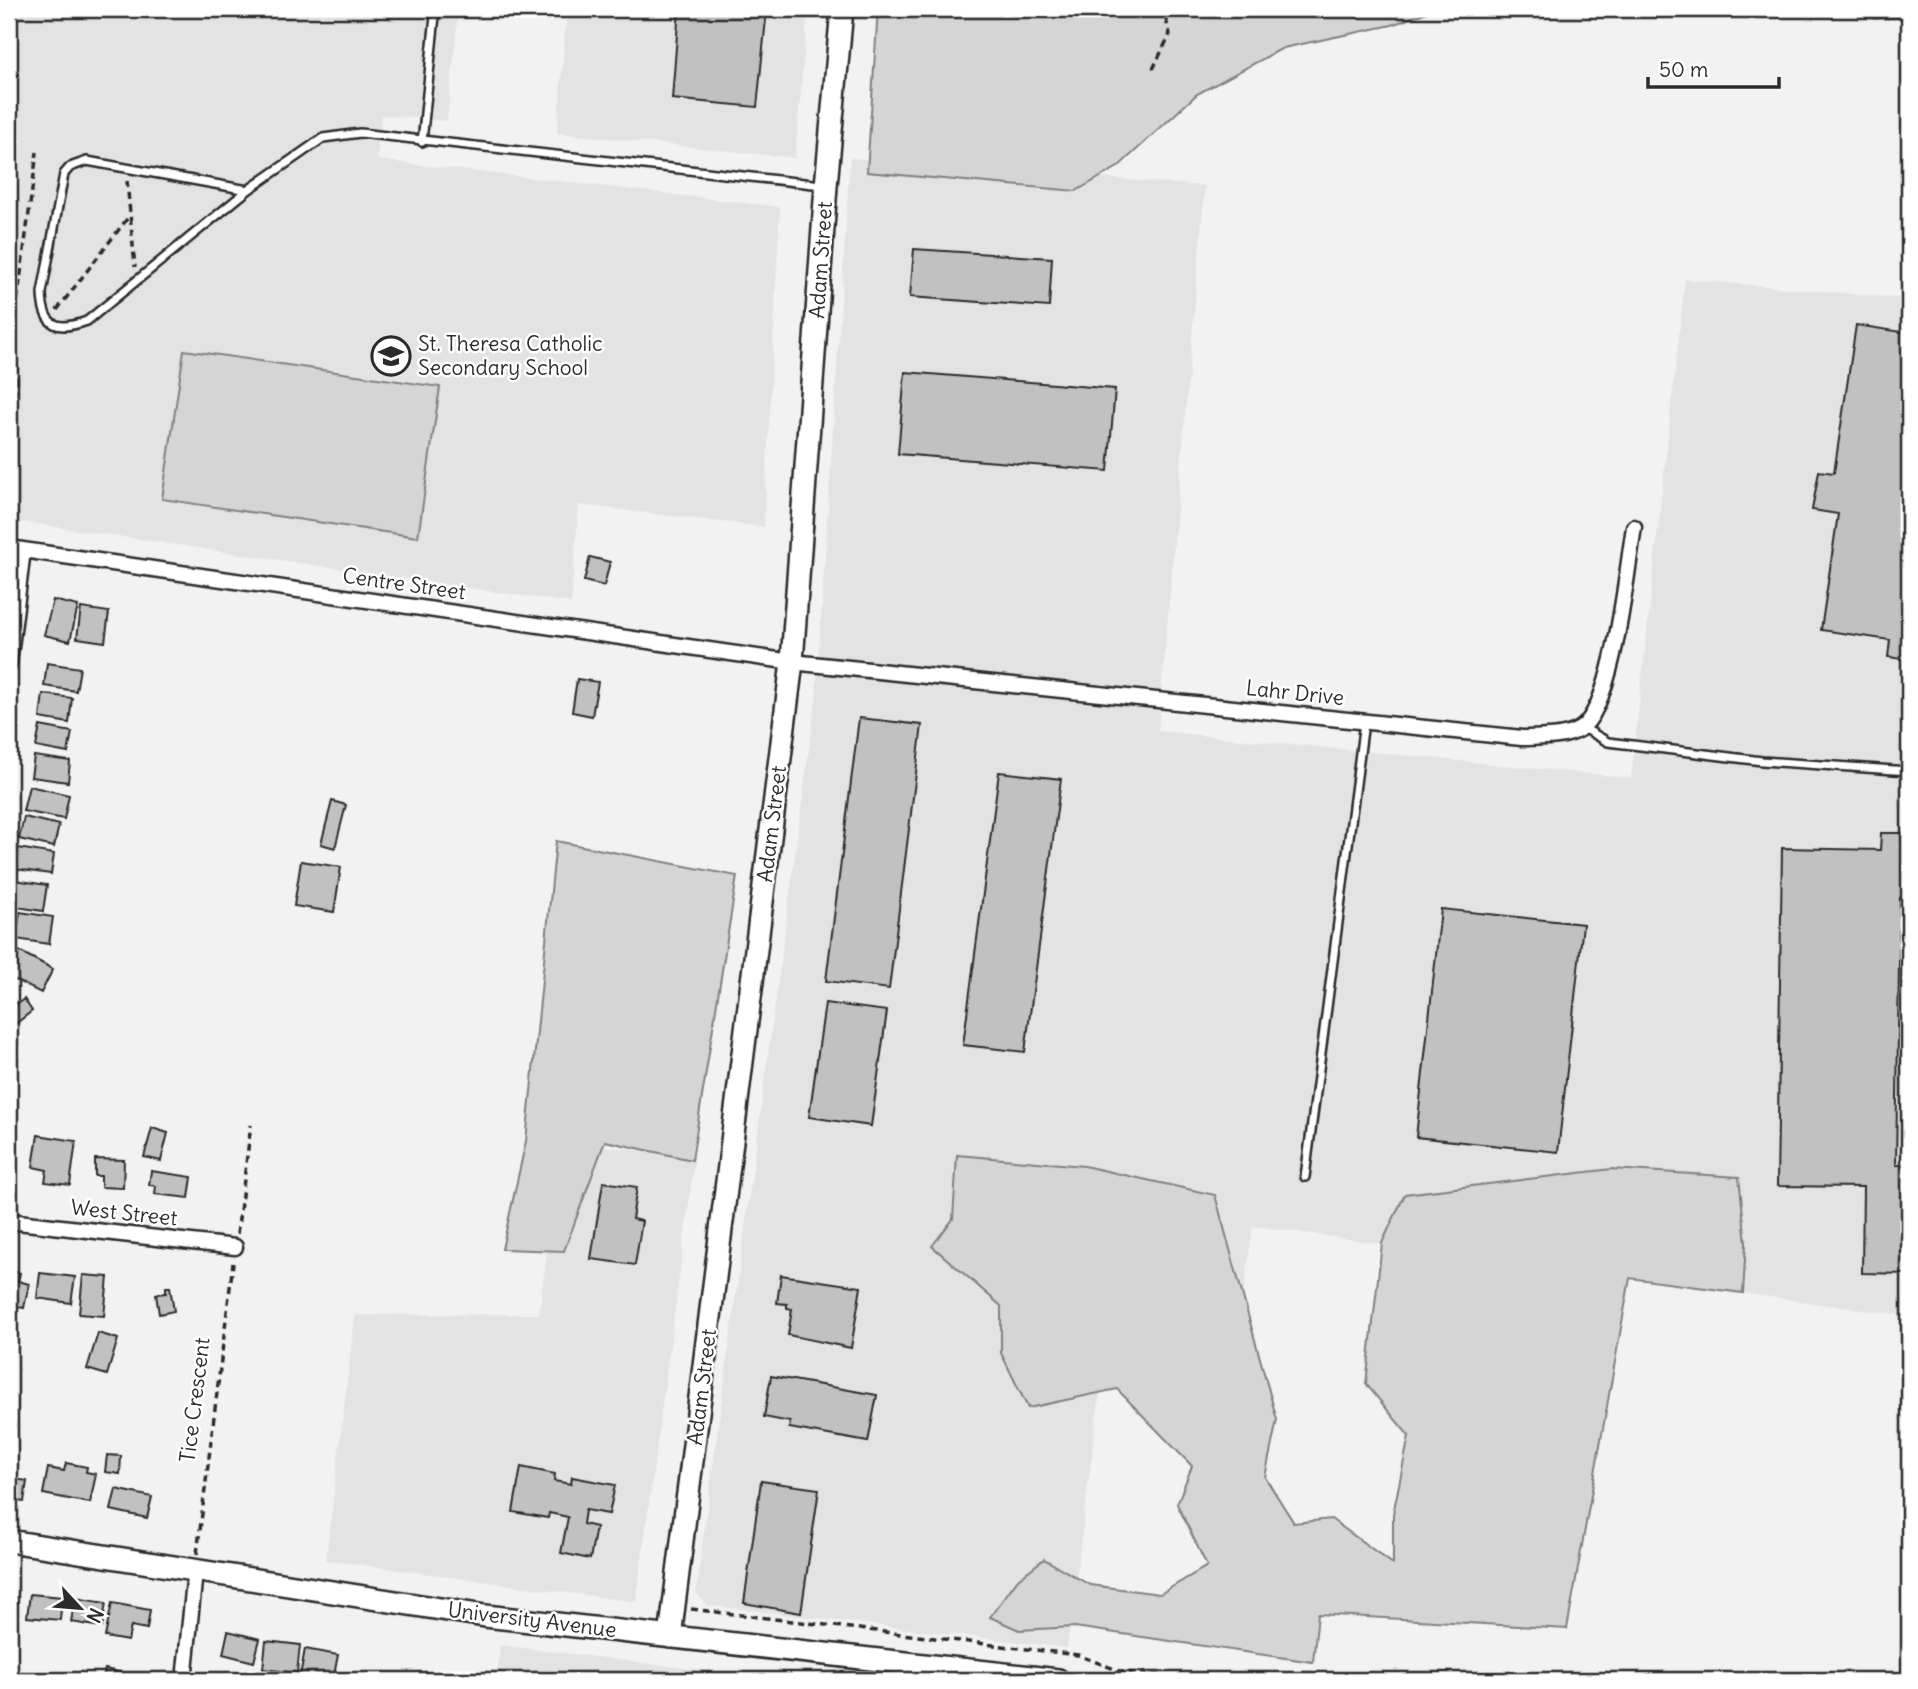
<svg xmlns="http://www.w3.org/2000/svg" width="1918" height="1689" font-family="Delius,sans-serif">
<style>
.built{fill:#e3e3e3}
.green{fill:#d5d5d5;stroke:#808080;stroke-width:2}
.building{fill:#c1c1c1;stroke:#2b2b2b;stroke-width:2}
.lines{fill:none;stroke-linecap:round;stroke-linejoin:round}
.lane-casing{stroke:#2b2b2b;stroke-width:12}
.street-casing{stroke:#2b2b2b;stroke-width:19}
.secondary-casing{stroke:#2b2b2b;stroke-width:26}
.path{stroke:#2b2b2b;stroke-width:3.5;stroke-dasharray:7 5;stroke-linecap:butt}
.lane{stroke:#fff;stroke-width:7}
.street{stroke:#fff;stroke-width:14}
.secondary{stroke:#fff;stroke-width:21}
.labels{text-anchor:middle;stroke-width:5;stroke-linejoin:round;paint-order:stroke}
.street-label{font-size:21px;fill:#2b2b2b;stroke:#fff}
.poi-label{font-size:21px;fill:#2b2b2b;stroke:#fff;text-anchor:start}
</style>
<rect width="100%" height="100%" fill="#f2f2f2"/>
<filter id="ink" filterUnits="userSpaceOnUse"><feTurbulence type="fractalNoise" baseFrequency=".0143" numOctaves="2"/><feDisplacementMap in="SourceGraphic" scale="14" xChannelSelector="R" yChannelSelector="G"/><feConvolveMatrix kernelMatrix="1 2 1 2 8 2 1 2 1" color-interpolation-filters="sRGB"/></filter>
<g filter="url(#ink)">
<!-- built -->
<path class="built" d="M9,9H459L447,121L381,115L377,160L780,207L764,527L579,505L571,603L9,520Z
M567,9H808L795,158L557,133Z
M850,158L1205,186L1158,731L1631,778L1685,279L1909,299V1316L1253,1226L1239,1331L1110,1315L1067,1648L706,1605L696,1592L816,698Z
M561,1141L695,1157L636,1602L326,1560L355,1315L539,1314Z
M500,1645L781,1680H497Z
M1301,1670L1414,1680H1321Z"/>
<!-- green -->
<path class="green" d="M878,9H1435L1392,25L1283,48L1197,94L1118,167L1076,191L867,172Z
M1845,9H1909V17L1874,19Z
M184,350L440,387L418,537L162,499Z
M556,841L737,876L692,1160L605,1141L564,1251L502,1249L526,1141Z
M957,1155L1084,1166L1215,1195L1277,1420L1265,1477L1294,1523L1331,1519L1393,1564V1514L1409,1436L1366,1384L1382,1243L1405,1194L1612,1169L1739,1177L1746,1243L1743,1293L1630,1278L1567,1629L1318,1614L1313,1662L1075,1627L1019,1630L990,1617L1018,1579L1044,1559L1090,1585L1160,1594L1207,1566L1177,1504L1192,1466L1117,1389L1028,1408L1001,1353V1306L932,1246L953,1219Z"/>
<!-- building -->
<path class="building" d="M679,9H767L757,107L672,99Z
M914,249L1052,258L1049,307L910,297Z
M1856,325L1909,333V660L1888,657L1890,640L1821,630L1838,514L1812,510L1819,471L1834,473Z
M905,372L1115,389L1108,471L898,454Z
M590,557L610,562L604,586L584,581Z
M53,600L78,606L70,641L44,635Z
M81,608L109,612L105,642L77,638Z
M47,663L80,668L76,691L44,686Z
M577,679L598,682L592,716L572,712Z
M43,694L72,698L69,723L40,718Z
M859,718L922,725L889,989L826,981Z
M40,726L72,732L68,753L36,747Z
M34,756L70,761L68,782L31,777Z
M999,772L1061,779L1025,1052L963,1045Z
M29,786L69,795L64,819L23,811Z
M332,801L346,805L335,848L321,844Z
M24,817L59,825L54,847L19,839Z
M1881,833H1909V898H1900L1896,1165H1909V1274L1862,1273L1863,1187L1777,1186L1782,848L1880,850Z
M18,848L54,854L51,874L15,869Z
M301,861L341,867L334,912L294,906Z
M15,880L47,885L43,911L11,906Z
M1441,909L1583,924L1558,1152L1416,1137Z
M20,912L53,917L49,944L16,939Z
M17,950L53,969L41,993L9,977V966Z
M9,994L17,1004L24,999L32,1011L9,1029Z
M825,1003L887,1011L871,1126L809,1117Z
M152,1128L168,1133L161,1161L144,1157Z
M38,1135L76,1141L70,1185L45,1182L47,1170L33,1167Z
M95,1159L124,1160L123,1188L101,1187V1176H95Z
M151,1171L192,1177L189,1198L155,1194L156,1186L149,1185Z
M603,1182L637,1187L632,1219L642,1221L635,1265L591,1259Z
M9,1270L20,1273L18,1281L29,1284L24,1308L9,1305Z
M40,1273L75,1277L71,1303L37,1298Z
M83,1275L108,1277L104,1316L79,1314Z
M781,1275L861,1287L851,1348L788,1335L792,1309L787,1308V1304L777,1303Z
M166,1287H170L174,1311L159,1314L156,1294L166,1293Z
M98,1333L118,1339L107,1375L87,1369Z
M771,1376L877,1395L868,1442L789,1428L790,1422L764,1417Z
M107,1455L121,1456L120,1474L105,1472Z
M66,1463L87,1467L86,1472L96,1474L90,1503L43,1494L48,1468L64,1471Z
M521,1467L555,1474L554,1481L571,1484L572,1477L615,1485L609,1514L585,1510L583,1524L596,1527L590,1559L561,1553L568,1517L549,1513L548,1518L513,1512Z
M9,1478L27,1481L24,1502L9,1500Z
M761,1481L819,1489L801,1613L744,1603Z
M116,1489L152,1497L147,1518L111,1510Z
M30,1594L62,1597L60,1620L27,1617Z
M75,1598L106,1603L102,1627L71,1622Z
M112,1603L150,1610L147,1629L131,1626L128,1641L105,1637Z
M228,1631L260,1639L254,1662L223,1654Z
M266,1641L300,1645L297,1673L263,1669Z
M305,1649L338,1655L333,1680L300,1676Z
M105,1669L128,1674L127,1680H103Z"/>
<g class="lines">
<!-- lane casing -->
<g class="lane-casing">
<path id="lane" d="M422,142L435,16L430,9
M87,161L248,190L87,321C56,332 43,326 42,293L64,174L70,167Z
M248,190L323,138L360,133L822,185
M1582,727L1608,742L1762,761L1909,771
M1305,1177L1364,722"/>
</g>
<!-- street casing -->
<g class="street-casing">
<path id="street" d="M9,548L792,662L1522,738C1541,737 1563,739 1580,729C1614,707 1627,568 1634,527
M9,663L23,550
M9,1221L235,1247
M184,1680L195,1572"/>
</g>
<!-- secondary casing -->
<g class="secondary-casing">
<path id="secondary" d="M9,1541L485,1616L1058,1680
M670,1637L792,662L826,186L842,9"/>
</g>
<!-- path -->
<path class="path" d="M1153,69L1170,34L1163,9
M127,181L135,267
M57,310L130,215
M9,443L17,383L15,318L37,152
M237,1234L251,1125
M197,1554L233,1263
M691,1609L1078,1655L1122,1672L1208,1680"/>
<!-- lane -->
<use href="#lane" class="lane"/>
<!-- street -->
<use href="#street" class="street"/>
<!-- secondary -->
<use href="#secondary" class="secondary"/>
</g>
</g>
<!-- icons -->
<defs>
<g id="school-ring" transform="scale(2.0125)"><circle r="9.5" fill="#fff" stroke="#2b2b2b" stroke-width="1.5"/><path d="M0-5L7-2L0 1L-7-2ZM-4 1L0 2.5L4 1V4Q0 6-4 4Z" fill="#2b2b2b"/></g>
</defs>
<g fill-rule="evenodd">
<use href="#school-ring" x="391" y="356"/>
</g>
<g class="labels">
<!-- street labels -->
<g class="street-label">
<text transform="translate(821 260) rotate(-86)" y="7">Adam Street</text>
<text transform="translate(404 584) rotate(8)" y="7">Centre Street</text>
<text transform="translate(1295 693) rotate(6)" y="7">Lahr Drive</text>
<text transform="translate(772 824) rotate(-83)" y="7">Adam Street</text>
<text transform="translate(124 1213) rotate(6)" y="7">West Street</text>
<text transform="translate(702 1387) rotate(-83)" y="7">Adam Street</text>
<text transform="translate(195 1400) rotate(-83)" y="7">Tice Crescent</text>
<text transform="translate(532 1620) rotate(7)" y="7">University Avenue</text>
</g>
<!-- poi labels -->
<g class="poi-label">
<text x="418" y="351">St. Theresa Catholic<tspan x="418" dy="24">Secondary School</tspan></text>
</g>
</g>
<!-- margin -->
<rect width="1918" height="1689" fill="none" stroke="#fff" stroke-width="35"/>
<rect x="18" y="18" width="1883" height="1654" fill="none" stroke="#2b2b2b" stroke-width="2.5" filter="url(#ink)"/>
<!-- north arrow -->
<g transform="translate(80 1608) rotate(116)" stroke="#ffffff" stroke-width="5" paint-order="stroke">
<path d="M0-5L12 26L0 18L-12 26Z" fill="#2b2b2b"/>
<text y="-10" font-size="19" font-weight="bold" text-anchor="middle" fill="#2b2b2b">N</text>
</g>
<!-- scale -->
<path d="M1648 77v10h131v-10" fill="none" stroke="#2b2b2b" stroke-width="3.5"/>
<text x="1659" y="77" font-size="21" fill="#2b2b2b" stroke="#ffffff" stroke-width="5" paint-order="stroke">50 m</text>
</svg>
